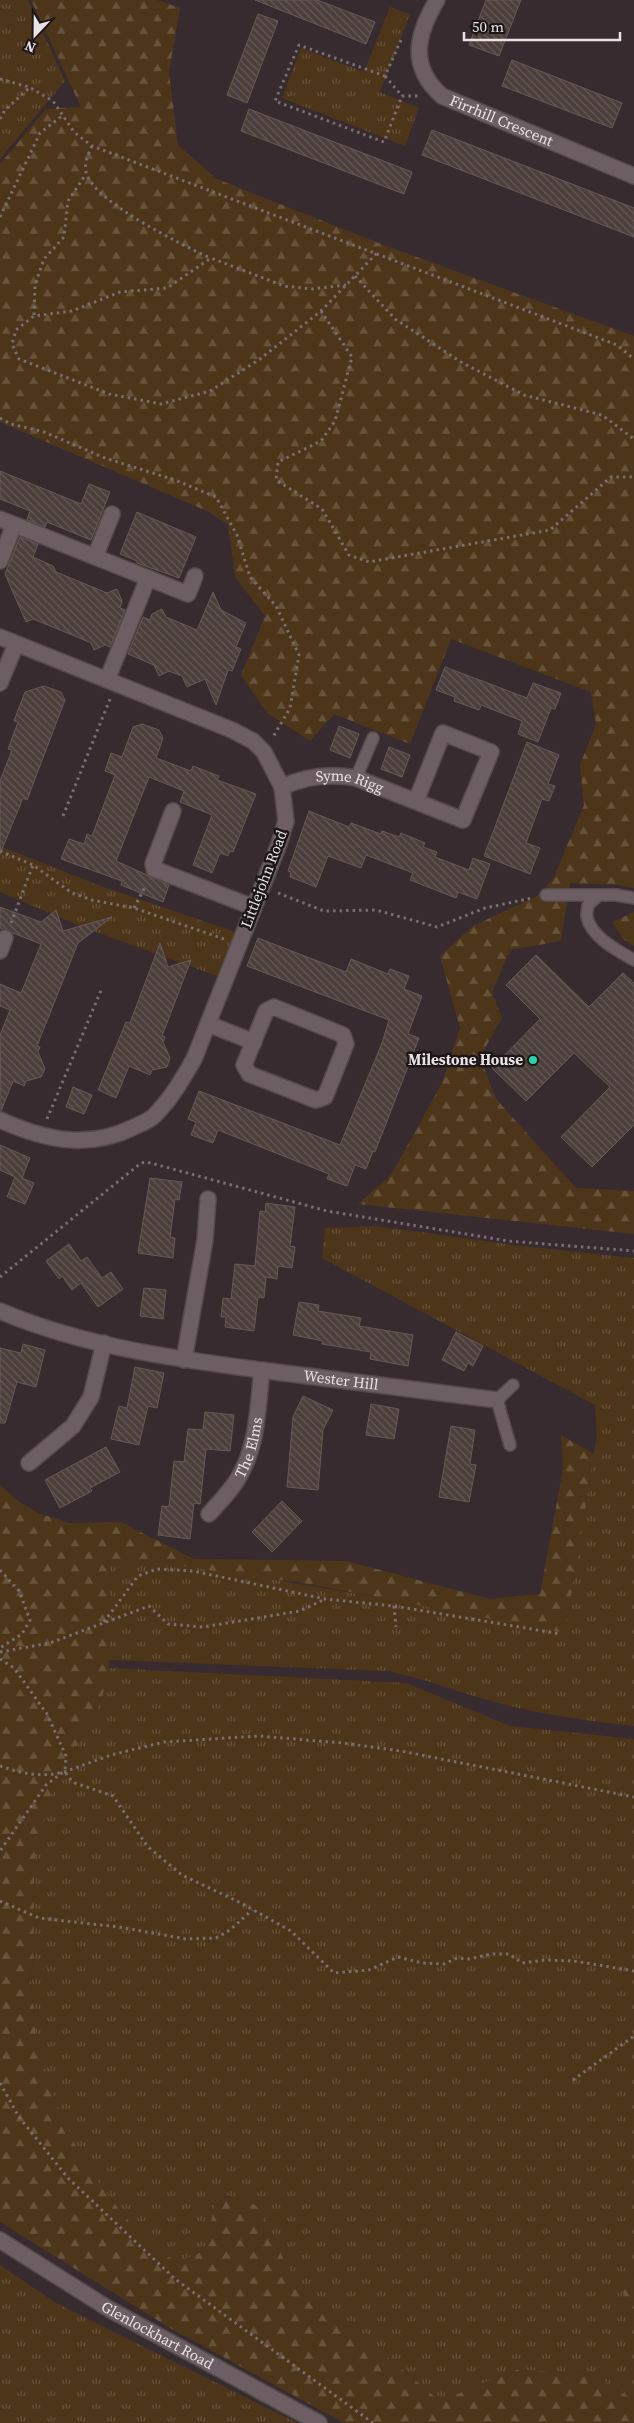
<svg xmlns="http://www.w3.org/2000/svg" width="634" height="2423" font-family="'Source Serif 4',serif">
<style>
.grass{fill:url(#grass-tufts)}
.forest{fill:url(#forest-firs)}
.building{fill:url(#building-back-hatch);stroke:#675956}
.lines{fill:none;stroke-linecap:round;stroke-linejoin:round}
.lane-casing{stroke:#544a4c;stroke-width:14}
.street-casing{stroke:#544a4c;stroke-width:18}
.secondary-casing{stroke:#544a4c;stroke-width:18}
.path{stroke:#786d70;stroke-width:3;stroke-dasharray:2.5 4;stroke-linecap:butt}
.lane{stroke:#6c5e62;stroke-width:11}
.street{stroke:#6c5e62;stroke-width:15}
.secondary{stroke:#6c5e62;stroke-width:15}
.poi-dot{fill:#26d5ae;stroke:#1b1617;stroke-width:2}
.labels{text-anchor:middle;stroke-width:5;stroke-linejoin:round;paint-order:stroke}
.street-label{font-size:15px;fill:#eae2e4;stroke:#1b1617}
.poi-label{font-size:15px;font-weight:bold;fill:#eae2e4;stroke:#1b1617;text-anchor:end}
</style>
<defs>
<pattern id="grass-tufts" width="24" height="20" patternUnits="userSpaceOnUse" patternTransform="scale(1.25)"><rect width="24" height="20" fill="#4d3519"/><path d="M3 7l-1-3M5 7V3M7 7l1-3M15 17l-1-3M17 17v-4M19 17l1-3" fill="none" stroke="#67523a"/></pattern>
<pattern id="forest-firs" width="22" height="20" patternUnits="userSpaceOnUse" patternTransform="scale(1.25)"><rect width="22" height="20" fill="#4d3519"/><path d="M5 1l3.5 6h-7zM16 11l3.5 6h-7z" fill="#67523a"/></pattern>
<pattern id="building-back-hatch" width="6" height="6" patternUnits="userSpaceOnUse" patternTransform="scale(1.25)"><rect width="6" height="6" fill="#4b3e3b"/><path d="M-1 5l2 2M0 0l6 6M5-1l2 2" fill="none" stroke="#655a57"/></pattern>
</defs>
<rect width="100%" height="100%" fill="#382b2f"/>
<!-- grass -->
<path class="grass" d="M0,0H28L65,81L0,159Z
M390,7L410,14L380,92L419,108L405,146L282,98L301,48L364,72Z
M0,846L98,885L235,932L217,976L85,928L0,892Z
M375,1226L514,1245L634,1258V1726C587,1721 540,1714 494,1702C458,1692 424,1678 387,1671L110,1660L52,1650L87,1539L264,1578L541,1625L561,1623L597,1436L595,1405L322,1258L325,1228Z
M109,1668L406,1683L510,1726L634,1739V2272L616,2283L634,2307V2400L592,2373L517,2370L440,2401L387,2357L298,2290L259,2207L229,2196L216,2199L205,2250L178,2263L145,2241L106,2193L81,2158L53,2095L36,2040L31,1983L34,1940V1863L51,1794L102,1699Z
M0,2265L56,2303L297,2423H0Z"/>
<!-- forest -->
<path class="forest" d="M31,0H157L180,8L169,72L178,145L217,179L381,244L634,336V888L618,885L570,883L561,941L510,950L492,992L502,1018L480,1057L496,1099L576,1188L634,1191V1234L358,1204L391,1175L442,1083L460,1028L440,956L473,926L537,896L553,879L584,805L580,765L596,724L591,692L451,639L410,744L334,714L310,741L266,712L241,675L265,616L235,577L228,524L207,511L0,422V164L46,109L81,107Z
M634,912V946L623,939L612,922Z
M561,1435L594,1454L565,1633L298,1582L248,1577L144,1559L111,1563L109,1668L102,1699L51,1794L34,1863V1940L31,1983L36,2040L53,2095L81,2158L106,2193L145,2241L178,2263L205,2250L216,2199C233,2195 244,2200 259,2207L298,2290L387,2357L440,2401L517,2370L592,2373L634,2400V2423H344L170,2328L0,2222V1485L18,1501L38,1513L69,1523L121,1522L194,1559L346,1561L490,1599L540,1594L563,1469Z
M634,2272V2307L615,2283Z"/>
<!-- building -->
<path class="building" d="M255,0H317L375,22L366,44Z
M486,0H521L499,56L469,45Z
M258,14L278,21L247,103L227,95Z
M512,60L622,103L612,128L502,86Z
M249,109L412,172L404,194L241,131Z
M432,130L634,208V237L422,155Z
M0,471L81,504L89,484L110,492L91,540L47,522L45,527L27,520L30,511L0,499Z
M137,512L196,537L179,578L137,563V561L120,554Z
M20,537L38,544L33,557L53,566L56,572L107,593L117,589L122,601L120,608L125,610L110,647L105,645L94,650L91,643L70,634L33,619L26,622L5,574Z
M213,592L221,610L246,623L236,647L241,649L232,671L228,670L216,705L205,679L187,687L182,676L169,671L159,676L154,665L128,654L143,617L150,620L152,614L162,609L166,617L197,630Z
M445,667L527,698L533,683L561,693L555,709L551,708L538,742L518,734L522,721L481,705L479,710L454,701L455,697L436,690Z
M44,686L61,692L65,700L27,800L23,798L0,854V781L12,750L8,749L18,722L14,721L25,692Z
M142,724L159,730L163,738L156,758L191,771L193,766L219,776L217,780L256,794L233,852L230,851L228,856L220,853L212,873L193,865L212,815L180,802L184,791L149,777L116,861L169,885L163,902L121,885L122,881L61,859L69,839L84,844L87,834L92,836L115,775L105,771L111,753L122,757L133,727Z
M339,726L359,734L350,758L330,750Z
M527,742L559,755L548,784L555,786L549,801L542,799L526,843L540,848L530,874L484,856Z
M389,747L410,755L402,777L381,769Z
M309,811L349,827L351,823L381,834L382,831L399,837L401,833L425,843L423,847L437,852L435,857L469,870L473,858L490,864L477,899L458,892L456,898L410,880L413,873L366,855L361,868L328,856L316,887L290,877L291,872L288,871Z
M0,907L41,922L56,910L63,931L112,917L78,943L37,1046L40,1047L38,1052L45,1069L41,1077L26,1081L24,1086L13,1081L1,1111L0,1035L10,1010L0,1006V984L21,993L41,944L0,928Z
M258,938L346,972L351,959L388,974L390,969L409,976L404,989L422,996L408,1034L419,1038L375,1152L373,1151L366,1169L355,1165L347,1186L327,1179L329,1174L218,1130L213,1143L191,1135L196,1122L188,1119L199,1091L340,1145L382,1043L389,1020L247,966Z
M160,943L168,967L191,960L162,1036L165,1037L163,1042L170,1058L167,1067L152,1070L150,1075L129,1066L116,1098L98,1090L126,1022L130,1023Z
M536,955L589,1007L623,973L634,983V1125L592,1167L561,1137L610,1087L574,1053L526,1101L492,1068L540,1019L506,985Z
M73,1087L92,1095L84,1114L66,1107Z
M0,1145L30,1158L22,1178L34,1183L25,1204L7,1197L15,1177L0,1170Z
M150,1178L182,1182L179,1200L175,1199L170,1237L175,1238L173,1258L138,1253Z
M266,1203L295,1207L290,1246L295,1247L292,1268L278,1266L277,1279L266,1277L264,1298L258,1297L254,1331L225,1327L226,1317H221L223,1298L231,1299L235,1264L255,1266L260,1211L265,1212Z
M69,1244L81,1261L87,1257L102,1278L111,1272L123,1289L98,1307L81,1283L72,1290L62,1276L59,1279L46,1261Z
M144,1288L166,1290L163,1319L140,1316Z
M299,1302L319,1305L318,1311L361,1318L359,1326L413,1335L408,1366L370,1359L371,1352L322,1344L323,1341L293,1335Z
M456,1332L483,1346L473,1366L468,1363L464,1371L442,1360Z
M23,1344L45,1350L36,1387L17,1382L5,1423H0V1348L21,1353Z
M135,1367L164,1373L157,1408L148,1406L139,1445L111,1439L119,1406L127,1408Z
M303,1396L333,1410L323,1430L318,1490L287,1487L293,1417Z
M371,1404L399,1409L394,1439L366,1435Z
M205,1412L234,1415L230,1451L206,1449L200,1504L194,1503L190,1539L158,1535L162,1506L169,1507L174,1461L184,1462L188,1429L203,1430Z
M451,1426L475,1430L470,1464L476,1465L469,1502L439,1497Z
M106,1447L120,1472L90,1488L92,1491L60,1508L45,1480Z
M282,1501L302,1521L272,1552L252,1532Z"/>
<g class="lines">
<!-- lane casing -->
<g class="lane-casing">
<path id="lane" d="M356,778L373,738
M546,895H616L634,898
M598,896L588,905C588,908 586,914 587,917C591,937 618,951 634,960
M510,1445L497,1400L513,1385"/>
</g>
<!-- street casing -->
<g class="street-casing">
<g id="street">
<path id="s1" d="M437,0C417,34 408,66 442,96L634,176"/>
<path d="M0,519L148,578L107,680"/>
<path d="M95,557L112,514"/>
<path d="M0,561L14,525"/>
<path d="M148,578L188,594L195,576"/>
<path d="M0,637L232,730L253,741L264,752L282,787L286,821L279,844L194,1059C182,1080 171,1099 154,1116C149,1121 140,1124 134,1127C88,1150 45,1140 0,1120"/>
<path d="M0,683L16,644"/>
<path id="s2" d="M282,787C306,776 330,773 356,778L463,820L491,752L443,733L416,801"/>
<path d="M173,811L153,864L154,869L253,907"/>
<path d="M0,951L5,938"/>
<path d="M274,1007L343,1035L346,1044L325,1097L316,1100L249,1074L244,1065L266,1011Z"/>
<path d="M208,1024L254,1042"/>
<path id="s3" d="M0,1311C87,1348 183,1360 276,1372C350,1381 423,1391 497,1400"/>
<path d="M184,1360L205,1240L208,1199"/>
<path d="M29,1463L73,1426L91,1397L104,1343"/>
<path id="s4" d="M209,1514C220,1501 235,1487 242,1471C258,1441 258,1403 262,1370"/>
</g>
</g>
<!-- secondary casing -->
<g class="secondary-casing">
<g id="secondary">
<path id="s5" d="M0,2240L109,2309L319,2423"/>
</g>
</g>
<!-- path -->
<path class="path" d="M401,40L385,76L299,45L275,101L384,142L402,96H419
M385,76L402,96
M0,79L29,87L53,101L74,132L92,146L617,345L634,359
M0,119L5,110L29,88
M92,146C88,155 83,165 87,175C98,204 181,244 210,258
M0,217L40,133L62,116
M355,276L395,319L461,362L524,395L602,415L634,439
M346,285L312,289L284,286L211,258L167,288L120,292L72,311L34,316L16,330L12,344L19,359L109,394L161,404L210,391L260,359L321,311L377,253
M321,311L352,357L335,421L321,441L278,462L276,480L322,509L349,555L369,562L550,530L611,477H634
M34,315L35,285L44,259L64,237L68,201L86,174
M0,418L11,424L44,432L105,458L175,480L216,497L237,535L250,577L276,606L299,655L290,708L273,737
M63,816L110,699
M0,851L33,865L72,893L92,900L134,908L224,939
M278,893L324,911L376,910L437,927L485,908L532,898
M134,908L146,885
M11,923L33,865
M47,1119L102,988
M0,1277L141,1163L147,1162L327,1211L508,1241L634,1251
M0,1570L19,1591L30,1620L22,1634L0,1648
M394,1606L396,1627
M104,1622L138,1576L157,1569L193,1571L325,1599L394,1606L561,1634
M0,1652L50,1643L149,1606L168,1624L203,1627L300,1611L325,1599
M0,1659L14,1668L47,1714L66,1756L65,1771L68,1777L75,1783L113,1796L148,1847L182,1875L241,1903L291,1931L334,1973L369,1970L398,1957L422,1963L444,1964L457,1958L469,1959L491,1954H509L522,1963L545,1960L574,1961L634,1971
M0,1766C20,1773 42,1778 63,1772L46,1785L0,1851
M64,1772L111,1755L164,1742L259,1736L343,1743L401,1751L634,1797
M0,1901L39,1918L119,1927L186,1939L216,1938L230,1930L252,1910
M573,2080L634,2036
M0,2083L19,2117L68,2178L175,2279L373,2423"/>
<!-- lane -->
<use href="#lane" class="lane"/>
<!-- street -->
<use href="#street" class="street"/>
<!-- secondary -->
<use href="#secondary" class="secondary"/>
</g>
<!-- markers -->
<circle class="poi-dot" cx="533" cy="1060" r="5"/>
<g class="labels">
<!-- street labels -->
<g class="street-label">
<text dy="5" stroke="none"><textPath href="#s1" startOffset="171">Firrhill Crescent</textPath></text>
<text dy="5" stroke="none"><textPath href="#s2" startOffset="70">Syme Rigg</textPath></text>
<text transform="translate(264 879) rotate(-69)" y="5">Littlejohn Road</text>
<text dy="5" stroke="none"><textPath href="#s3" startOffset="349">Wester Hill</textPath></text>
<text dy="5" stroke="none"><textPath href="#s4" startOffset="79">The Elms</textPath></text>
<text dy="5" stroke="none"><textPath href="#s5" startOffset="184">Glenlockhart Road</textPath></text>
</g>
<!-- poi labels -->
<g class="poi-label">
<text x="523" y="1065">Milestone House</text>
</g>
</g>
<!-- north arrow -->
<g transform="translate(35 35) rotate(202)" stroke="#1b1617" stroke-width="4" paint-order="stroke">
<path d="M0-4L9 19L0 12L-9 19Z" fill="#eae2e4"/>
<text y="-8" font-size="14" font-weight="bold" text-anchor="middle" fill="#eae2e4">N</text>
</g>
<!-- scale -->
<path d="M464 32v8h156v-8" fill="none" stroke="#eae2e4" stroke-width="2.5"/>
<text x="472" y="32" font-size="15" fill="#eae2e4" stroke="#1b1617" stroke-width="4" paint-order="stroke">50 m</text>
</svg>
